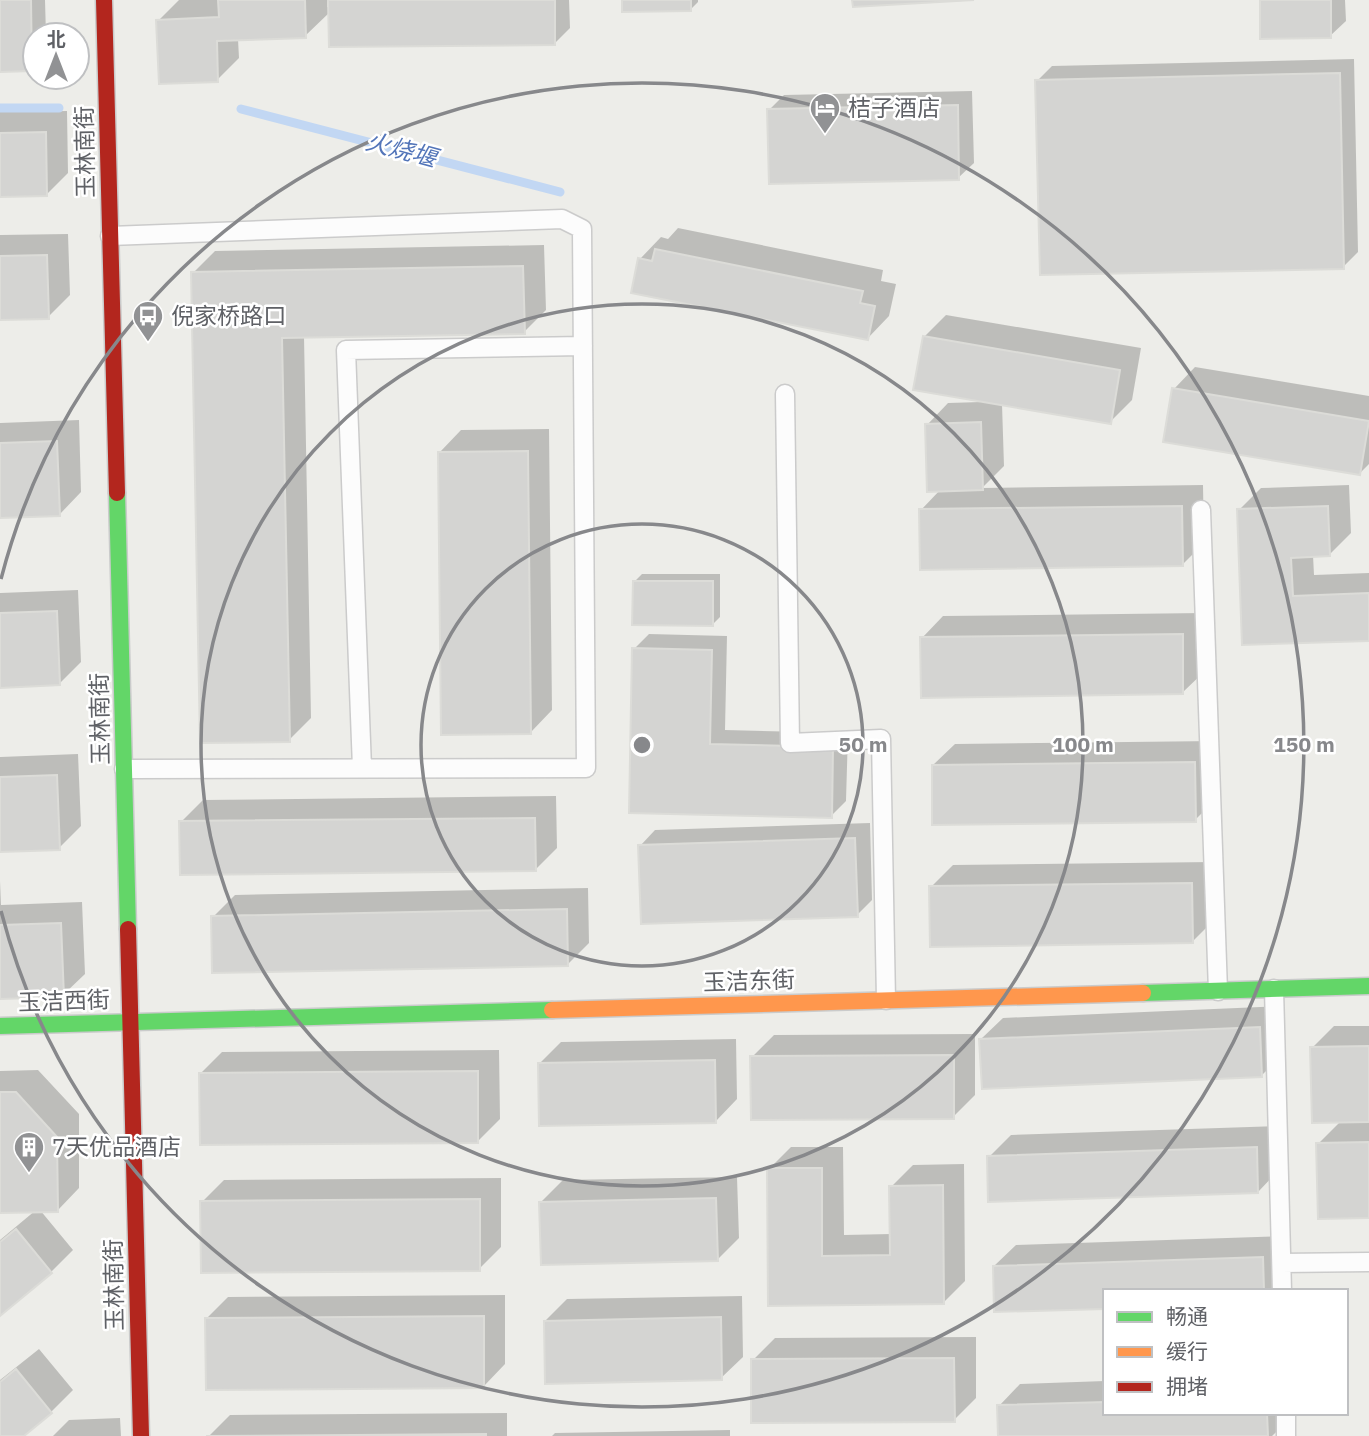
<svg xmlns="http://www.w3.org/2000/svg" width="1369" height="1436" font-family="'IBM Plex Sans','Noto Sans SC',sans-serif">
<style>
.shadow{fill:#0003}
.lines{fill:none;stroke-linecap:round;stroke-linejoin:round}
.stream{stroke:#c2d7f3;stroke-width:9}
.building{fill:#d4d4d2;stroke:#dcdcd8;stroke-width:2}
.lane-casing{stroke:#cbcbcb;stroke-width:21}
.fast-casing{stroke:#cacbcb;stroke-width:19}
.slow-casing{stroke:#cacbcb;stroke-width:19}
.jam-casing{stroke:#cacbcb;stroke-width:19}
.lane{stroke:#fcfcfc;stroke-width:18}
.fast{stroke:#63d668;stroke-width:16}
.slow{stroke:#ff974d;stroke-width:16}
.jam{stroke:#b3261e;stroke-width:16}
.ring{fill:none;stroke:#87888b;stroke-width:3.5}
.labels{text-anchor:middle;stroke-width:5;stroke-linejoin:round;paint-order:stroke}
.poi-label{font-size:23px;fill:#5f6166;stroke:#fff;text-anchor:start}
.street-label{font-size:23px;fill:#5f6166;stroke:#fff}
.water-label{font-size:24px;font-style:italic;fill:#5375b9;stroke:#fff}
.centre{fill:#87888b;stroke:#fff;stroke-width:3.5}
.ring-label{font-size:21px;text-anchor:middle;font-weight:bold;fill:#87888b;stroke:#fff;stroke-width:5;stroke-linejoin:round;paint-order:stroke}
</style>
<rect width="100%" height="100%" fill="#edede9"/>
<!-- shadow -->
<path class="shadow" d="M0,0H45L46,35H35V65L31,69L0,70Z
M179,0H327V7H330V0H569L570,28L554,44L330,12L305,36L238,39L239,58L217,80L158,21Z
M624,0H698V2L691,9Z
M1262,0H1345L1346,21L1330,36Z
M1354,59L1358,252L1343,267L1037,81L1052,66Z
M972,91L974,163L958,178L769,110L784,95Z
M67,111L68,173L47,194L0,195V112Z
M678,228L883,270L881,281L896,284L889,316L868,338L640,259L661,237L668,239Z
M68,234L70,295L48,317L0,318V235Z
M544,245L546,310L524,332L304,336L311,718L289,740L193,273L215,251Z
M946,315L1141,348L1132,400L1110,422L1002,404L1004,466L982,488L1203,485L1204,543L1182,565L921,510L941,489L927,425L948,403L981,402L924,337Z
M1195,367L1369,396V464L1359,474L1174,389Z
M79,420L81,492L60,514L0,516V423Z
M549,429L552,710L531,732L440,452L461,430Z
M1349,485L1351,533L1329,555H1313L1314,575L1369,573V639L1244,643L1239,510L1261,488Z
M642,574H720V617L713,624L635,581Z
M78,590L81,662L59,684L0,686V593Z
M1204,613L1205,671L1183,692L922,638L943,616Z
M649,634L727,636L725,730L848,733L846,801L831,816L630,811L634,649Z
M1216,741L1217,798L1195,820L933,765L955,744Z
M78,754L81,826L59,848L0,850V757Z
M556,796L557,848L535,870L181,822L203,800Z
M870,823L872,900L857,915L640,846L655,830Z
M1213,862L1214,920L1192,942L931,887L953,865Z
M0,881L1,905L82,902L85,974L63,995L0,998Z
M588,888L589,943L567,965L213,917L235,895Z
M1281,1006L1283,1054L1261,1076L981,1039L1003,1018Z
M1334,1026H1369V1216L1318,1144L1341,1121L1312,1048Z
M975,1034V1095L953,1117L752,1057L774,1035Z
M736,1039L737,1099L716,1121L539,1064L561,1042Z
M499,1050L500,1119L478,1141L200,1074L222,1052Z
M38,1070L79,1114V1188L58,1210H40L73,1250L51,1272L0,1313V1240L36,1210L0,1211V1071Z
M1278,1126L1279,1170L1258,1192L989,1157L1011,1135Z
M791,1147H843L844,1235L891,1234V1187L913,1165L964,1164L965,1281L943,1303L770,1304L769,1169Z
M737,1177L739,1238L717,1260L541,1202L563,1180Z
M501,1178V1247L479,1269L202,1202L224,1180Z
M1284,1236L1274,1291H1105L994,1266L1016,1245Z
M505,1295V1364L484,1386L206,1319L228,1297Z
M742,1296L743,1357L721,1378L545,1321L567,1299Z
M976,1337V1398L954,1420L753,1360L775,1338Z
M39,1349L73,1390L51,1412L21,1436H0V1380Z
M1105,1381V1413H1289L1290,1419L1272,1436H1000L999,1406L1020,1384Z
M507,1413V1436H209L230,1415Z
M120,1418L121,1436H53L69,1420Z
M730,1430V1436H552L555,1433Z"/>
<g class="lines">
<!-- stream -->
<path class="stream" d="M0,108H59
M241,109L560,192"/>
</g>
<!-- building -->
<path class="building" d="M0,0H31L32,71L0,72Z
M218,0H305L306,38L217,41L218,82L159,84L156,20L219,17Z
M328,0H555V45L329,47Z
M622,0H691V11L622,12Z
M852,0H974L853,7Z
M1260,0H1331V38L1260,39Z
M1340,73L1344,269L1040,275L1035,80Z
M958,105L959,180L769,184L767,109Z
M46,132L47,196L0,197V133Z
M655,249L863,291L860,303L875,306L868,340L631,293L638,258L652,261Z
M47,255L49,319L0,320V256Z
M523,266L525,334L282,338L290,742L200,743L191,272Z
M923,336L1120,370L1111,424L913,390Z
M1172,388L1369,421L1360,475L1163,442Z
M981,422L983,490L927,492L925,424Z
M57,441L60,516L0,518V443Z
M528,451L531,734L441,735L438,452Z
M1182,506L1183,566L920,570L919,509Z
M1328,506L1330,556L1291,558L1293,596L1369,593V641L1242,645L1237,509Z
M633,581H713V626L632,625Z
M57,611L60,685L0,688V613Z
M1183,634V694L921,698L920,637Z
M632,648L712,650L710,744L833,747L832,818L629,813Z
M1195,762L1196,822L932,825V765Z
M57,775L60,850L0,852V777Z
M535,818L536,871L180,875L179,821Z
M855,838L858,917L641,924L638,845Z
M1192,883L1193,943L930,947L929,886Z
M567,909L568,966L212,973L211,916Z
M61,923L64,997L0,999V925Z
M1260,1027L1262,1077L982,1089L979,1039Z
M1369,1046V1122L1312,1123L1310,1047Z
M954,1055V1119L751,1120L750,1056Z
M715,1060L716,1123L539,1126L538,1063Z
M478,1071V1143L200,1145L199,1073Z
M0,1092H16L57,1137L58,1212L0,1213Z
M1369,1142V1218L1318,1219L1316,1143Z
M1257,1147L1258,1193L988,1202L987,1156Z
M767,1168H822V1256L890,1255L889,1186L943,1185L944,1304L768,1306Z
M716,1198L718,1261L541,1265L539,1202Z
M480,1199V1271L201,1273L200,1201Z
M16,1229L52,1273L0,1316V1242Z
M1263,1257L1264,1291H1105V1309L994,1312L993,1266Z
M484,1316V1388L206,1390L205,1318Z
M721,1317L722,1380L545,1384L544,1321Z
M954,1358L955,1422L751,1423V1359Z
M16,1369L52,1413L24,1436H0V1382Z
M1105,1402V1413H1267L1268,1436H998L997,1405Z
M486,1434V1436H206Z"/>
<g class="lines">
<!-- lane casing -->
<g class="lane-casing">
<path id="lane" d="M110,236L562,219L582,229L586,768L124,769
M785,394L790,743L881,739L886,1000
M1201,510L1218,991
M362,768L346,350L583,346
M1274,989L1282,1291
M1282,1263L1369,1262
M1286,1413V1436"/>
</g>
<!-- fast casing -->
<g class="fast-casing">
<path id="fast" d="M117,493L128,929
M1143,993L1369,986
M0,1026L552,1010"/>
</g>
<!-- slow casing -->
<g class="slow-casing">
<path id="slow" d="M552,1010L1143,993"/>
</g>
<!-- jam casing -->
<g class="jam-casing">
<path id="jam" d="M104,0L117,493
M128,929L141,1436"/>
</g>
<!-- lane -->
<use href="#lane" class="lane"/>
<!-- fast -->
<use href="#fast" class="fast"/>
<!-- slow -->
<use href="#slow" class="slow"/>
<!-- jam -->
<use href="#jam" class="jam"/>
</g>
<!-- distance rings -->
<g class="ring">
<circle cx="642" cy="745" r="221"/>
<circle cx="642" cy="745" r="441"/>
<path d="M1 579A662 662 0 1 1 1 911"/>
</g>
<!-- icons -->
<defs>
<g id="hotel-pin" transform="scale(1.575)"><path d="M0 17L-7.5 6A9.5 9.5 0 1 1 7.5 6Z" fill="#919294" stroke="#fff"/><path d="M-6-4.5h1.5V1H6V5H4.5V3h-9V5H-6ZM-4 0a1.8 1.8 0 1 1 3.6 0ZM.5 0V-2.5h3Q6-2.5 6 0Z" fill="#fff"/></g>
<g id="bus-pin" transform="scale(1.575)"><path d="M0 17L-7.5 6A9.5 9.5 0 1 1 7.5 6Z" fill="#919294" stroke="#fff"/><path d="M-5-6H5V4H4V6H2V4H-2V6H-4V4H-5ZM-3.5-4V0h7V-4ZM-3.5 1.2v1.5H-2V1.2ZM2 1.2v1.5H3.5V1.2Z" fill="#fff"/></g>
<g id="building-pin" transform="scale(1.575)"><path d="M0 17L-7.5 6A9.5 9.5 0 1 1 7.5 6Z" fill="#919294" stroke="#fff"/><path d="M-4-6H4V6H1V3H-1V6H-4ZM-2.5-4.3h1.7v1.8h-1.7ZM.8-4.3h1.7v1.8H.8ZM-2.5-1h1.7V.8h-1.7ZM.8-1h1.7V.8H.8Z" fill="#fff"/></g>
</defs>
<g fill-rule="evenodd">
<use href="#hotel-pin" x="825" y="108"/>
<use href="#bus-pin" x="148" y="316"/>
<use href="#building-pin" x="29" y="1147"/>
</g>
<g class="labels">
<!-- poi labels -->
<g class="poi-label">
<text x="848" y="116">桔子酒店</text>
<text x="171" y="324">倪家桥路口</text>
<text x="52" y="1155">7天优品酒店</text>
</g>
<!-- street labels -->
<g class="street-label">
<text transform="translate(85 152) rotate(-91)" y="8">玉林南街</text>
<text transform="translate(100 719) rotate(-91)" y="8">玉林南街</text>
<text transform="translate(749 981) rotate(-2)" y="8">玉洁东街</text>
<text transform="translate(64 1001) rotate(-2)" y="8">玉洁西街</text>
<text transform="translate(114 1285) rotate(-91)" y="8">玉林南街</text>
</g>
<!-- water labels -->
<g class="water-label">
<text transform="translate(401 150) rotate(15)" y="8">火烧堰</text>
</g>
</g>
<circle cx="642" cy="745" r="10" class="centre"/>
<g class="ring-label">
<text x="863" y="752">50 m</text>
<text x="1083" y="752">100 m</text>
<text x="1304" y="752">150 m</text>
</g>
<!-- legend -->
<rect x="1103" y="1289" width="245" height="126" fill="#ffffff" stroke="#bfc0c2" stroke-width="2"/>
<rect x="1117" y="1312" width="35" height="10" fill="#63d668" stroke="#bfc0c2" stroke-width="2"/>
<text x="1166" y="1324" font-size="21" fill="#5f6166">畅通</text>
<rect x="1117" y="1347" width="35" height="10" fill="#ff974d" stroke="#bfc0c2" stroke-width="2"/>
<text x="1166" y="1359" font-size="21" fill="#5f6166">缓行</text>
<rect x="1117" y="1382" width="35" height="10" fill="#b3261e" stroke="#bfc0c2" stroke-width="2"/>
<text x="1166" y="1394" font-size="21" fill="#5f6166">拥堵</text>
<!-- north arrow -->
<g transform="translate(56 56)"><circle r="33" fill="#ffffff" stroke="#bfc0c2" stroke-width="2"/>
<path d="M0-5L12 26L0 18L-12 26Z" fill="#919294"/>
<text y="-10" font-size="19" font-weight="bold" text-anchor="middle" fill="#5f6166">北</text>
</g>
</svg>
